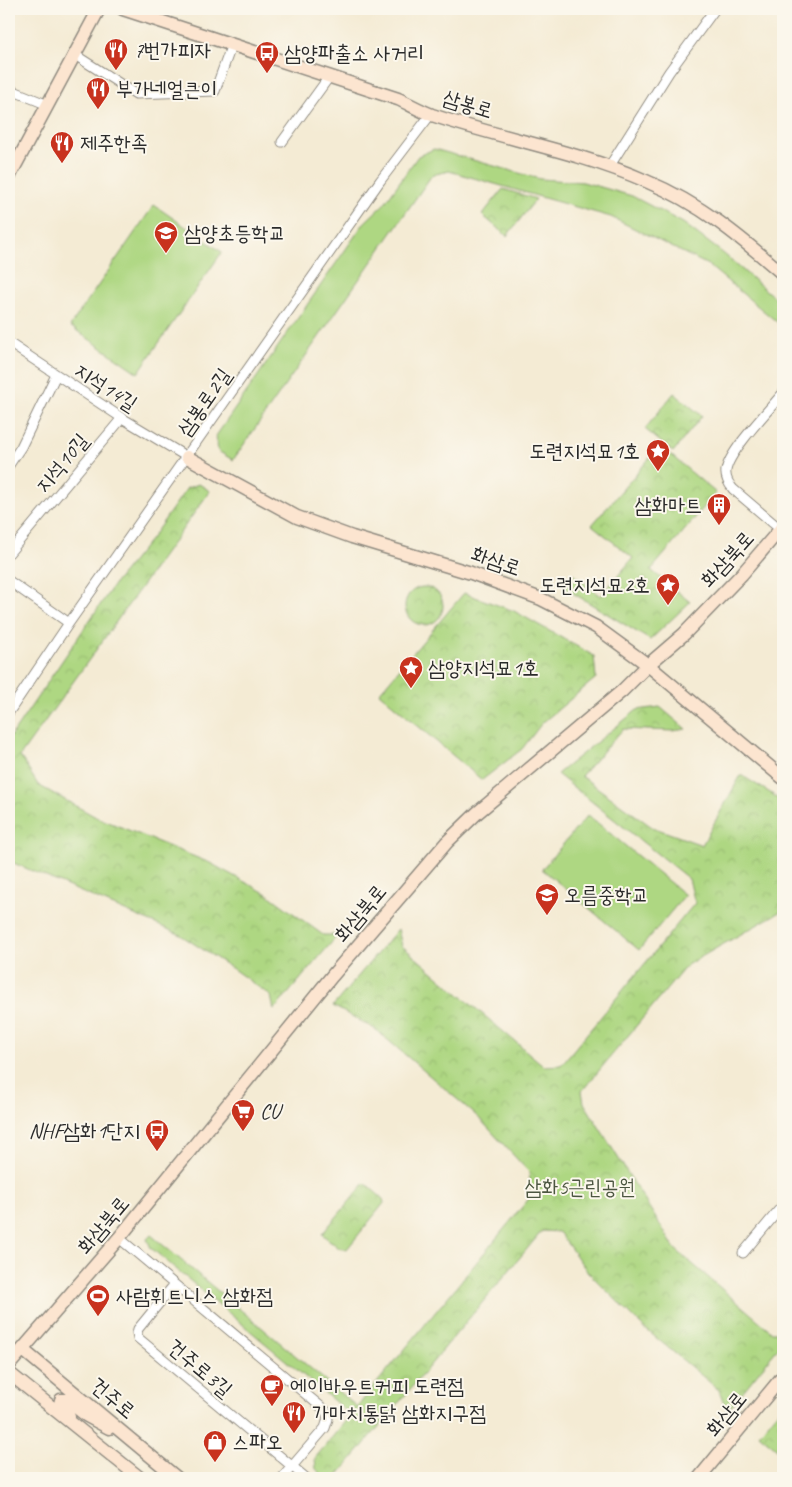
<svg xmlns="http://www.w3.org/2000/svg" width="792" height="1487" font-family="Caveat,'Poor Story',sans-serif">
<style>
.green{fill:#aed782;stroke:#6c8156}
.park{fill:url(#park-crowns);stroke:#6c8156}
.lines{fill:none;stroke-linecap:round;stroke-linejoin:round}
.street-casing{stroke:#908b80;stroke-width:11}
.secondary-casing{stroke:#908b80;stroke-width:15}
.street{stroke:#fff;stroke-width:9}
.secondary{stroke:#fce5d0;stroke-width:12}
.labels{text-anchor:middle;stroke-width:4;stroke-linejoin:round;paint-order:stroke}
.poi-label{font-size:21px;fill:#2b2b2b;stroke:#fbf7ec;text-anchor:start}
.street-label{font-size:21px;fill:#2b2b2b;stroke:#fbf7ec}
.park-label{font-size:21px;fill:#4c5641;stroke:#fbf7ec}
</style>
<defs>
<pattern id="park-crowns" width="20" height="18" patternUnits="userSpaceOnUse" patternTransform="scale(1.25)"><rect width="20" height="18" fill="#aed782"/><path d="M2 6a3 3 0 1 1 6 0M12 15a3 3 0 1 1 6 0" fill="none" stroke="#96b970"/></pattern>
</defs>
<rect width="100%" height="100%" fill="#fbf7ec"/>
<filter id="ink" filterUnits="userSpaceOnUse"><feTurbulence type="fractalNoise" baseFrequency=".02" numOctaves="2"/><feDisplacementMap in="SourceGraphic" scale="10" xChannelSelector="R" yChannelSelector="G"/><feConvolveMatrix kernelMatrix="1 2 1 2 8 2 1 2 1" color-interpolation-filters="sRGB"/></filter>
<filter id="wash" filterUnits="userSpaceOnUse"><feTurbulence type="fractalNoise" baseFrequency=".0096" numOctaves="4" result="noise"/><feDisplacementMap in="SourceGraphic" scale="20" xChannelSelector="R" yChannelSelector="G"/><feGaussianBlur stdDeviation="1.12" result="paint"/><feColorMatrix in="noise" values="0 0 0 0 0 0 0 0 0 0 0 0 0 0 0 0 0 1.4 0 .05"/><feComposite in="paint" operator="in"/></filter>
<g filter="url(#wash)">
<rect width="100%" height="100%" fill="#f4ebd4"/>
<!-- green -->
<path class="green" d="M434,149L540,179L583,182L632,196L683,223L724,254L783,305V327L708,265L611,217L449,171L432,175L233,460L218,451L216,436L364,223L384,204L418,156Z
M154,205L222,252L138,373L70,326Z
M588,815L685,895L639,950L542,869Z
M151,1235L357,1407L351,1415L151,1248L147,1239Z"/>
<!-- park -->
<path class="park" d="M503,189L536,199L507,236L482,215Z
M674,393L702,416L673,452L645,429Z
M660,446L716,493L651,570L690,602L650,640L568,590L564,584L572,573L601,596L633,558L592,525Z
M199,484L210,491L20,756L38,785L96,817L210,863L267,894L323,935H338L274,1010L271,996L233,969L179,934L9,861V739L115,583L151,539L187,488Z
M405 606a19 19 0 1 1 38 0a19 19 0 1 1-38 0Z
M464,593L514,611L594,656L596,678L542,723L522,749L482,780L379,693Z
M660,707L686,729L673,731L623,729L581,776L652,827L702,845L741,775L772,794L783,803V910L687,965L582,1091L584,1103L675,1249L772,1332H783V1342L727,1411L719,1390L642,1326L587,1271L559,1232L542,1231L336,1478H325L316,1469L315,1458L532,1195L529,1172L478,1117L375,1029L333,1006L398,929L402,946L544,1066L561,1065L695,903L689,879L557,774L637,710Z
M365,1183L383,1199L384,1203L347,1249L339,1248L322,1234Z
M783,1405V1454L759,1434Z"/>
</g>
<g filter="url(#ink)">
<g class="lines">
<!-- street casing -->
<g class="street-casing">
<path id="street" d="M75,55L136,94L215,91L232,44
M9,89L48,105
M282,142L329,77
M609,167L669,72L715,9
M9,343L122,418L187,457
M9,465L21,447L56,375
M780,529L733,489C729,484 725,478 726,471C728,452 770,409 783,393
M9,553L122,418
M9,581L69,623
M9,712L69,623L380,181L431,114
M119,1238L326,1411L328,1419L325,1428L282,1478
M743,1253L783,1205
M174,1285L138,1329L137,1333L138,1338L306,1478"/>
</g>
<!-- secondary casing -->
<g class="secondary-casing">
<path id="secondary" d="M123,9L398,99C409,104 421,111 432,115C503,139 578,151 646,181C701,204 739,236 783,274
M9,177L99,9
M187,457L297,517L352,537L471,573L541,599L596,627L648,665L783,778
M23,1350L177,1478
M9,1365L119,1238L332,976L447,842L477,813L622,691L648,665L684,634L742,574L783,526
M9,1373L140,1478
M69,1417L60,1404L61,1400H67L87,1416L109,1428
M699,1478L783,1376"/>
</g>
<!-- street -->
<use href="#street" class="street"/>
<!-- secondary -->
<use href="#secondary" class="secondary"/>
</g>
</g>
<!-- icons -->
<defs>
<g id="restaurant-pin" transform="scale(1.25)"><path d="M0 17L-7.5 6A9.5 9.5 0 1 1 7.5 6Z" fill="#c8321e" stroke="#fbf7ec"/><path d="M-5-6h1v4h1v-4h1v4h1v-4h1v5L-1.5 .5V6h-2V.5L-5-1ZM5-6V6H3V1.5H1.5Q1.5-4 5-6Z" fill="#fff"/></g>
<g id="bus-pin" transform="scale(1.25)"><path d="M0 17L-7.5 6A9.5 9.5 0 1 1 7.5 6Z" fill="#c8321e" stroke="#fbf7ec"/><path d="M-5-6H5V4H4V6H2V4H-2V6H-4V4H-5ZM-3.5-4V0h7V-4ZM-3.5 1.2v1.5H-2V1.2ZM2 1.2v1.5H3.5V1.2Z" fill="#fff"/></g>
<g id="school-pin" transform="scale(1.25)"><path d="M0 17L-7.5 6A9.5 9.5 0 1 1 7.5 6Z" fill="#c8321e" stroke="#fbf7ec"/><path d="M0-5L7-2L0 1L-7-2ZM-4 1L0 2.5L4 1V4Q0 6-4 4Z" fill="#fff"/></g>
<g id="sight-pin" transform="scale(1.25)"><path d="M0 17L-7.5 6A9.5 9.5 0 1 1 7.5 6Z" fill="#c8321e" stroke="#fbf7ec"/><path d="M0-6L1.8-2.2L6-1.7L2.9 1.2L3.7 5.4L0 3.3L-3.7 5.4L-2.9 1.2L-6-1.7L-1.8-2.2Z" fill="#fff"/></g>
<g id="building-pin" transform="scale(1.25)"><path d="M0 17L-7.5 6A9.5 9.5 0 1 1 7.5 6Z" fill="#c8321e" stroke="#fbf7ec"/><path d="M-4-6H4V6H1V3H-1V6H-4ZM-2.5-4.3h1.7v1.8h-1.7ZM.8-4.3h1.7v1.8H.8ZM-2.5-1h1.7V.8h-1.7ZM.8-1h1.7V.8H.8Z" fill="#fff"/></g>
<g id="supermarket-pin" transform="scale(1.25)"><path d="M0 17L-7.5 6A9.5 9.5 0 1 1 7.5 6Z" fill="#c8321e" stroke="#fbf7ec"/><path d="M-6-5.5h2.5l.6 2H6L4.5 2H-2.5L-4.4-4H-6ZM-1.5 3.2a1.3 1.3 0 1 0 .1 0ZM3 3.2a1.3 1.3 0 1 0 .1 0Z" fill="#fff"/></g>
<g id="stadium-pin" transform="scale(1.25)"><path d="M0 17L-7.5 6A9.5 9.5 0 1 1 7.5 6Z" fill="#c8321e" stroke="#fbf7ec"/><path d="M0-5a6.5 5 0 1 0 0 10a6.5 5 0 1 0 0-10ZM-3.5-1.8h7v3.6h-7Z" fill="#fff"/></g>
<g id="cafe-pin" transform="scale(1.25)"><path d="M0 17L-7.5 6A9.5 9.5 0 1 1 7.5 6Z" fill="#c8321e" stroke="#fbf7ec"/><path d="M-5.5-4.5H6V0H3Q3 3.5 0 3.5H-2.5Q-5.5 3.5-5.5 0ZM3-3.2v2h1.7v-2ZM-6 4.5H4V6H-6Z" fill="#fff"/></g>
<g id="shop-pin" transform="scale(1.25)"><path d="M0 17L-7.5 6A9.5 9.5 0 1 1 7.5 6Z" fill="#c8321e" stroke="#fbf7ec"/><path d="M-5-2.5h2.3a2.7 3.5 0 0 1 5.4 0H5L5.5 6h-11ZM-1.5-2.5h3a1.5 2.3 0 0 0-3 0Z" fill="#fff"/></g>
</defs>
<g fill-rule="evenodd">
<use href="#restaurant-pin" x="116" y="50"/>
<use href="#bus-pin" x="267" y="53"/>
<use href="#restaurant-pin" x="98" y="89"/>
<use href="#restaurant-pin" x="62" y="143"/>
<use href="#school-pin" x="166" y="233"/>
<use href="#sight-pin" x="658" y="451"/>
<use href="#building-pin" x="719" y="505"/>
<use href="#sight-pin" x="668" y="585"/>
<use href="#sight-pin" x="411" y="668"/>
<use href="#school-pin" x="547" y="895"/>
<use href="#supermarket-pin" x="243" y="1111"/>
<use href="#bus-pin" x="157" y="1131"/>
<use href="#stadium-pin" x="98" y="1296"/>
<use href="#cafe-pin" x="272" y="1386"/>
<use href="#restaurant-pin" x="294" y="1413"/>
<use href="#shop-pin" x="215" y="1442"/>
</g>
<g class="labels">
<!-- poi labels -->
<g class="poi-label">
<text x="134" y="57">7번가피자</text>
<text x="284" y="60">삼양파출소 사거리</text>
<text x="116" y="96">부가네얼큰이</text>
<text x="80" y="150">제주한족</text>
<text x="184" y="240">삼양초등학교</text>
<text x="640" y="458" text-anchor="end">도련지석묘1호</text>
<text x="702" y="512" text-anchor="end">삼화마트</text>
<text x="650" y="592" text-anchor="end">도련지석묘2호</text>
<text x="428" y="675">삼양지석묘1호</text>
<text x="564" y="902">오름중학교</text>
<text x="260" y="1118">CU</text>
<text x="140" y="1138" text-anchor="end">NHF삼화1단지</text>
<text x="116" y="1303">사람휘트니스 삼화점</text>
<text x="290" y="1393">에이바우트커피 도련점</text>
<text x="312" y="1420">가마치통닭 삼화지구점</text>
<text x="232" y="1449">스파오</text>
</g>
<!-- street labels -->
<g class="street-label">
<text transform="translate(468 104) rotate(17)" y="7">삼봉로</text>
<text transform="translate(106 387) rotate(33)" y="7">지석14길</text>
<text transform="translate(204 402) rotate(-55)" y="7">삼봉로2길</text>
<text transform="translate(62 463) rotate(-50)" y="7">지석10길</text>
<text transform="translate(727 559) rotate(-48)" y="7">화삼북로</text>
<text transform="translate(496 561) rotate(19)" y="7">화삼로</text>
<text transform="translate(360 913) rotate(-50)" y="7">화삼북로</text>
<text transform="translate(103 1225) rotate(-50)" y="7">화삼북로</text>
<text transform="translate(200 1368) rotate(40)" y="7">건주로3길</text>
<text transform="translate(113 1398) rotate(40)" y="7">건주로</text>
<text transform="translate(726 1414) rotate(-51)" y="7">화삼로</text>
</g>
<!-- park labels -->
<g class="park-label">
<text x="580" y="1194">삼화5근린공원</text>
</g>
</g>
<!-- margin -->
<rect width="792" height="1487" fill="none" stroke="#fbf7ec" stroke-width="30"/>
</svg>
